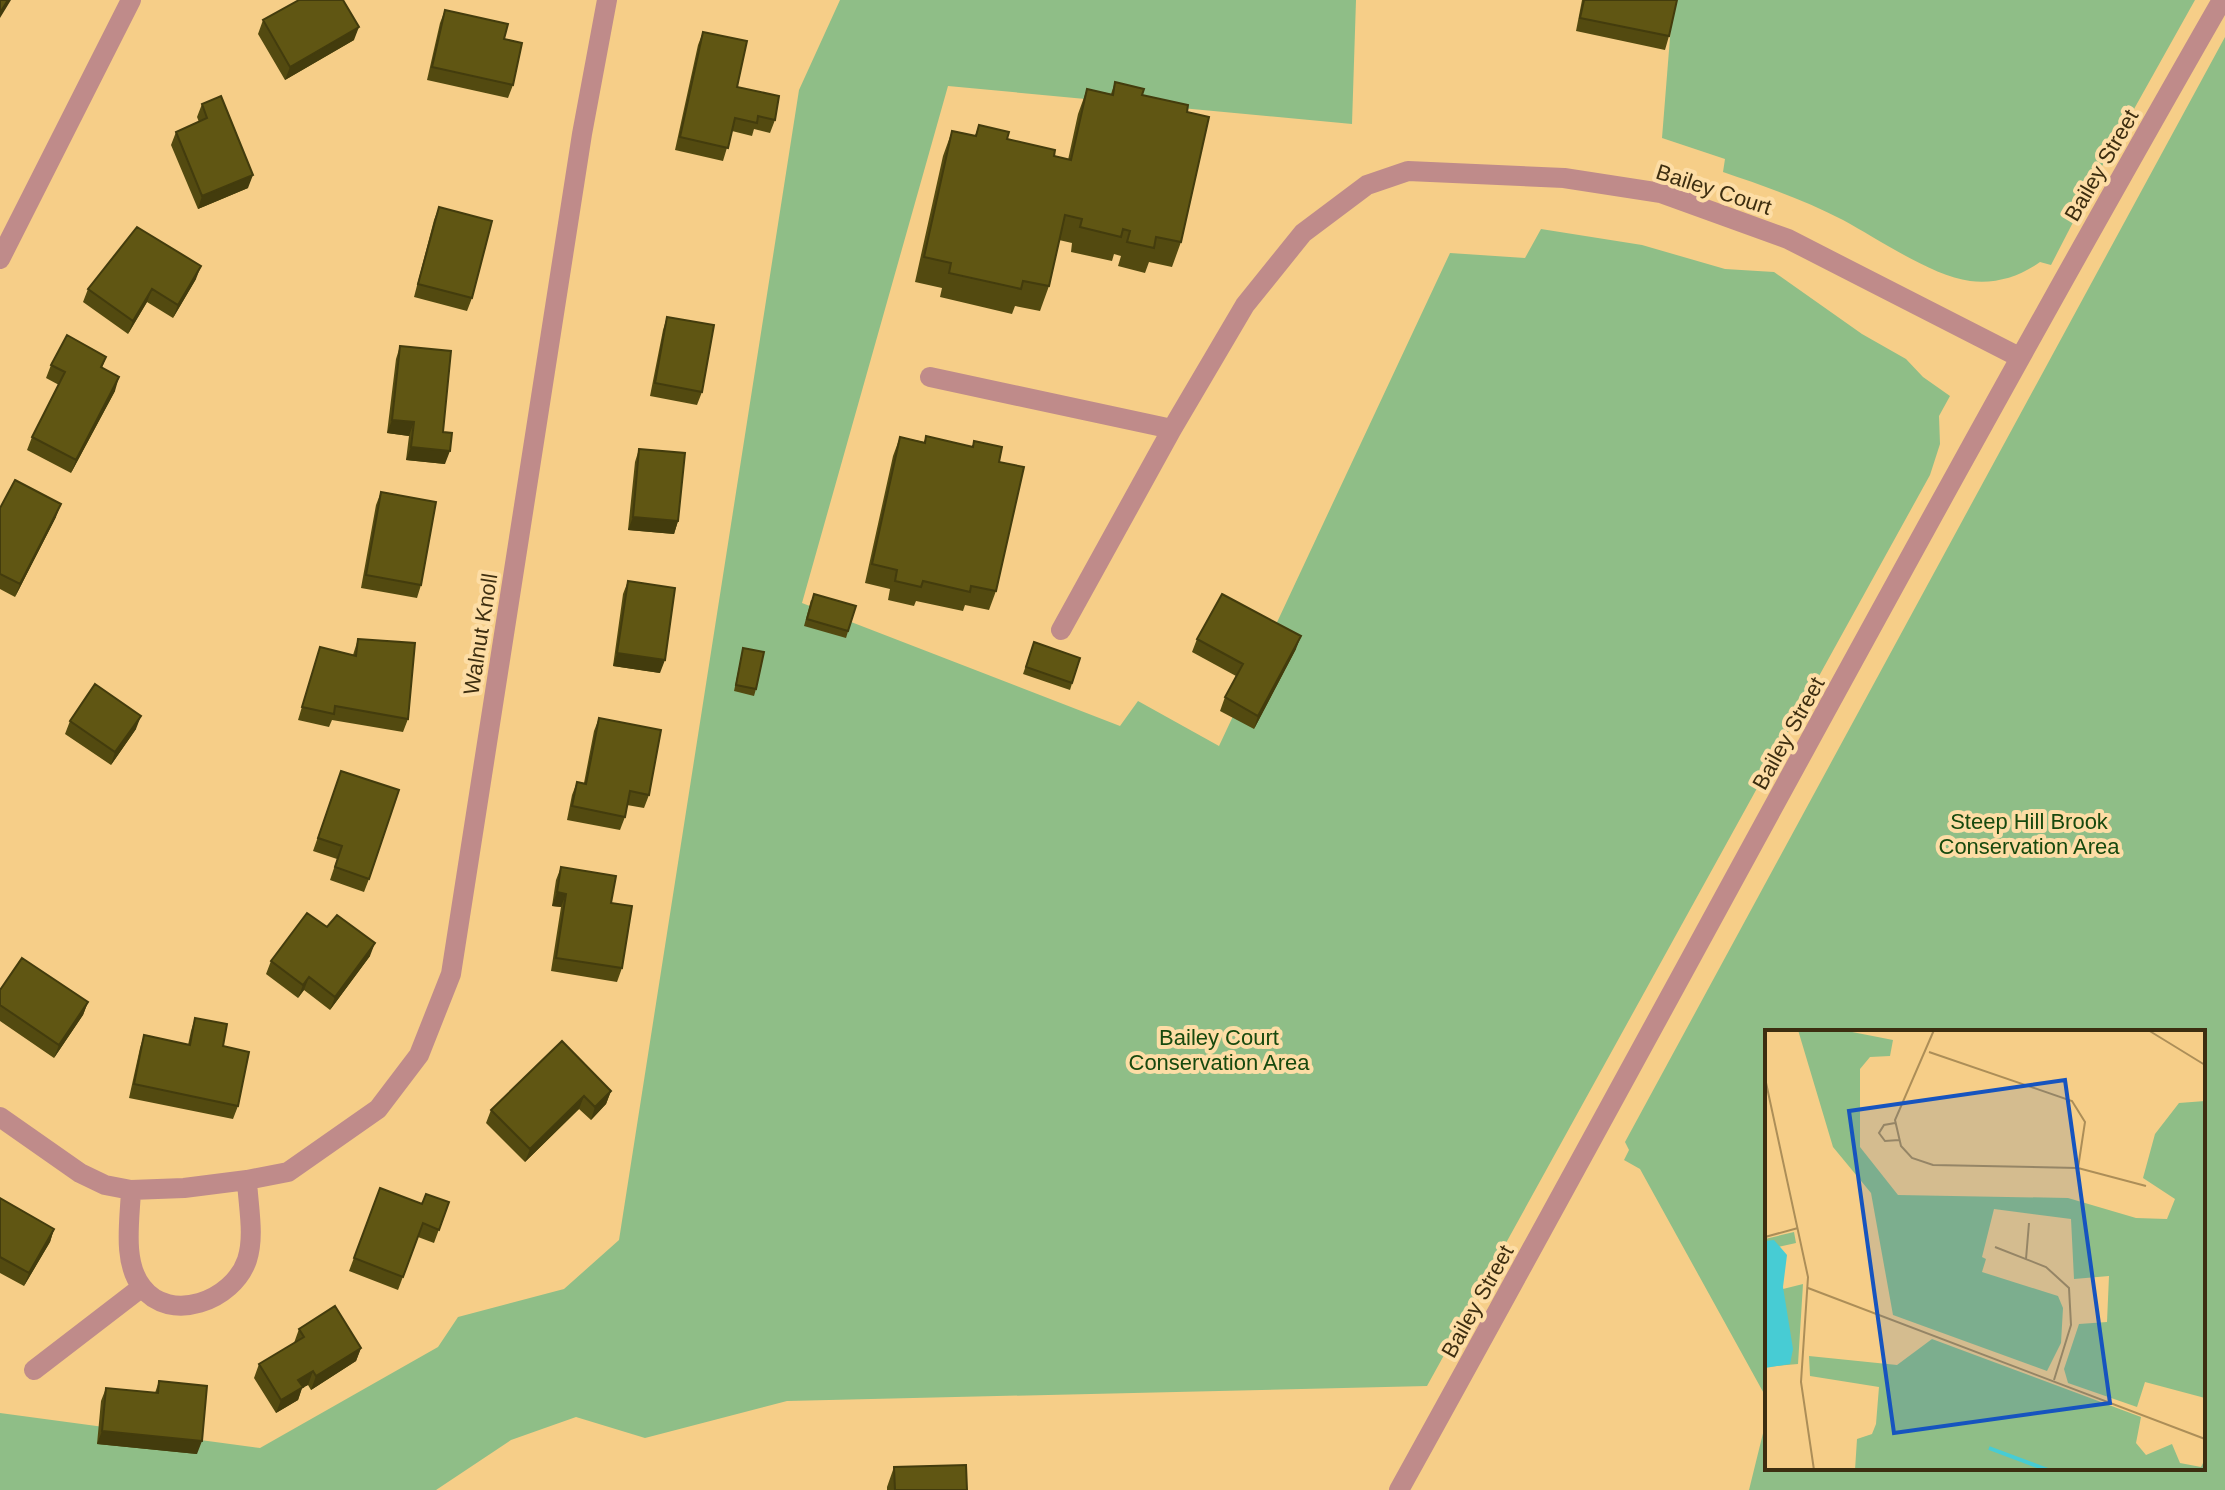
<svg xmlns="http://www.w3.org/2000/svg" width="2225" height="1490" font-family="Helvetica,sans-serif">
<style>
.green{fill:#8fbe87}
.lines{fill:none;stroke-linecap:round;stroke-linejoin:round}
.minor{stroke:#bf8b8a;stroke-width:20}
.wall{fill:#534a10}
.shaded-wall{fill:#433c0d}
.building{fill:#605613;stroke:#433c0d;stroke-width:2}
.labels{text-anchor:middle;stroke-width:8;stroke-linejoin:round;paint-order:stroke}
.street-label{font-size:22px;fill:#3d2e10;stroke:#fddda5}
.park-label{font-size:22px;fill:#17490e;stroke:#fddda5}
.inset-river{fill:none;stroke:#47ccd4;stroke-width:4}
.inset-road{fill:none;stroke:#ac8e58;stroke-width:2}
.view{fill:#1654bf;fill-opacity:0.15;stroke:#1654bf;stroke-width:4}
.inset-edge{fill:none;stroke:#3d2e10;stroke-width:4}
</style>
<rect width="100%" height="100%" fill="#f6ce88"/>
<!-- green -->
<path class="green" d="M840,0H1356L1352,124L948,86L802,603L1120,726L1138,701L1219,746L1450,253L1525,258L1541,229L1642,245L1725,269L1774,272L1862,334L1906,359L1923,377L1950,396L1939,416L1940,444L1930,475L1427,1386L787,1401L645,1438L576,1417L511,1440L436,1490H0V1413L260,1448L438,1347L458,1317L564,1289L619,1240L799,90Z
M1673,0H2195L2101,168L2051,265L2040,262C2019,277 1996,284 1970,281C1932,276 1878,239 1843,220C1805,200 1764,186 1723,172L1725,159L1662,138Z
M2225,37V1490H1749L1767,1417V1468H2203V1032H1767V1399L1640,1169L1624,1160L1629,1150L1625,1142Z"/>
<g class="lines">
<!-- minor -->
<path class="minor" d="M0,259L131,0
M930,377L1172,429
M1061,630L1172,429L1245,305L1303,233L1367,185L1408,171L1564,178L1661,193L1788,239L2019,357
M0,1117L80,1173L105,1185L131,1190L184,1188L247,1180L288,1172L378,1109L419,1055L451,974L582,134L607,0
M131,1190C130,1219 122,1262 142,1287C170,1324 233,1301 247,1260C255,1236 248,1205 247,1180
M34,1370L142,1287
M1399,1490C1674,994 1940,492 2222,0"/>
</g>
<!-- wall -->
<path class="wall" d="M1582,0H1677L1669,36L1665,50L1576,31Z
M445,10L504,39L513,85L508,98L427,80L440,23Z
M263,20L354,40L285,80L258,34Z
M703,32L737,87L775,120L770,133L754,129L752,136L732,131L723,161L675,150L698,45Z
M1115,82L1142,95L1181,242L1172,267L1149,262L1145,273L1118,266L1121,256L1114,254L1112,261L1071,252L1072,243L1059,240L1049,286L1040,311L1015,306L1012,314L940,297L942,288L915,282L943,156L952,131L975,136L979,125L1007,139L1054,156L1068,160L1078,114L1087,89L1111,94Z
M202,104L248,188L198,209L171,145L176,132L199,122L197,117Z
M439,207L472,298L467,311L414,297L434,220Z
M196,279L173,318L147,302L128,334L83,302L88,289Z
M667,317L702,392L697,405L650,396L663,330Z
M400,346L443,432L445,464L406,460L409,436L387,433L396,359Z
M106,357L102,368L115,391L71,473L27,450L32,437L59,385L46,378L51,365Z
M926,436L999,462L996,591L989,610L965,605L963,611L916,601L914,606L888,600L890,589L865,583L893,456L900,437L924,442Z
M639,449L678,521L674,534L628,530L635,462Z
M381,492L421,585L417,598L361,588L376,505Z
M0,508L56,517L15,597L0,589Z
M628,581L660,673L613,666L623,594Z
M811,600L856,606L846,638L804,626Z
M358,639L408,719L403,732L332,720L329,727L298,720L320,647L353,655Z
M1197,639L1296,649L1254,729L1220,711L1225,697L1236,676L1192,652Z
M1034,642L1080,658L1070,690L1023,674Z
M743,648L756,689L754,696L734,691Z
M599,718L649,795L644,808L627,805L625,817L620,830L567,820L572,795L577,782L584,783L594,731Z
M70,721L136,729L111,765L65,734Z
M341,771L369,879L364,892L330,880L337,859L313,851Z
M561,867L611,903L622,968L617,982L551,971L561,907L552,906L556,880Z
M327,927L370,956L330,1010L304,990L298,998L266,974L271,961Z
M0,990L88,1002L83,1015L54,1058L0,1021Z
M195,1018L238,1106L233,1119L129,1098L140,1048L144,1035L188,1045L191,1031Z
M611,1091L606,1104L591,1120L579,1109L525,1162L486,1123L491,1110Z
M380,1188L422,1204L449,1202L434,1243L418,1237L398,1290L349,1271Z
M0,1198L54,1229L50,1242L24,1286L0,1273Z
M299,1329L361,1348L356,1361L311,1390L308,1385L302,1388L298,1400L276,1413L254,1378L259,1364L294,1343Z
M159,1381L197,1454L97,1444L101,1401L106,1388L155,1393Z
M894,1467L967,1490H887V1487Z"/>
<!-- shaded-wall -->
<path class="shaded-wall" d="M8,0H11L0,18V13Z
M359,27L354,40L285,80L290,67Z
M253,175L248,188L198,209L202,196Z
M201,266L196,279L173,318L178,305Z
M152,289L147,302L128,334L133,321Z
M119,377L115,391L71,473L76,460Z
M392,420L414,422L409,436L387,433Z
M411,447L450,451L445,464L406,460Z
M61,504L56,517L15,597L20,584Z
M633,517L678,521L674,534L628,530Z
M1301,636L1296,649L1254,729L1258,716Z
M617,653L665,660L660,673L613,666Z
M141,716L136,729L111,765L115,752Z
M557,892L566,894L561,907L552,906Z
M375,943L370,956L330,1010L335,997Z
M309,977L304,990L298,998L303,985Z
M88,1002L83,1015L54,1058L59,1045Z
M611,1091L606,1104L591,1120L595,1107Z
M584,1096L579,1109L525,1162L530,1149Z
M54,1229L50,1242L24,1286L29,1273Z
M361,1348L356,1361L311,1390L316,1376Z
M313,1371L308,1385L302,1388L298,1400L276,1413L281,1400L298,1380Z
M102,1431L202,1441L197,1454L97,1444Z"/>
<!-- building -->
<path class="building" d="M0,0H8L0,13Z
M299,0H343L359,27L290,67L263,20Z
M1584,0H1677L1669,36L1580,18Z
M445,10L508,24L504,39L522,43L513,85L432,67Z
M703,32L747,41L737,87L779,96L775,120L758,116L757,123L735,118L728,148L680,137Z
M1115,82L1144,89L1142,95L1188,105L1187,112L1209,117L1181,242L1156,237L1154,248L1127,242L1130,231L1123,229L1121,237L1080,227L1082,219L1065,215L1049,286L1023,281L1021,289L949,273L951,263L924,257L952,131L976,136L979,125L1009,132L1007,139L1055,150L1054,156L1071,160L1087,89L1113,95Z
M221,96L253,175L202,196L176,132L207,118L202,104Z
M439,207L492,221L472,298L418,284Z
M137,227L201,266L178,305L152,289L133,321L88,289Z
M667,317L714,325L702,392L655,383Z
M67,335L106,357L101,367L119,377L76,460L32,437L65,372L51,365Z
M400,346L451,351L443,432L452,433L450,451L411,447L414,422L392,420Z
M926,436L973,447L974,441L1002,447L999,462L1024,467L996,591L971,586L970,592L923,581L921,587L895,581L897,570L872,564L900,437L925,443Z
M639,449L685,453L678,521L633,517Z
M15,480L61,504L20,584L0,574V508Z
M381,492L436,502L421,585L366,575Z
M628,581L675,588L665,660L617,653Z
M814,594L856,606L848,631L807,619Z
M1222,594L1301,636L1258,716L1225,697L1243,664L1197,639Z
M358,639L415,643L408,719L335,706L334,714L302,707L320,647L356,656Z
M1034,642L1080,658L1072,683L1026,667Z
M743,648L764,652L756,689L736,685Z
M95,684L141,716L115,752L70,721Z
M599,718L661,730L649,795L630,791L625,817L572,806L577,782L586,784Z
M341,771L399,790L369,879L335,867L342,846L318,838Z
M561,867L616,876L611,903L632,906L622,968L556,958L566,894L557,892Z
M307,913L327,927L337,915L375,943L335,997L309,977L303,985L271,961Z
M22,958L88,1002L59,1045L0,1005V990Z
M195,1018L227,1024L223,1046L249,1052L238,1106L134,1084L144,1035L190,1045Z
M562,1041L611,1091L595,1107L584,1096L530,1149L491,1110Z
M380,1188L422,1204L426,1194L449,1202L439,1230L423,1223L403,1277L354,1258Z
M0,1198L54,1229L29,1273L0,1257Z
M335,1306L361,1348L316,1376L313,1371L298,1380L303,1387L281,1400L259,1364L304,1337L299,1329Z
M159,1381L207,1386L202,1441L102,1431L106,1388L158,1393Z
M966,1465L967,1490H895L894,1467Z"/>
<g class="labels">
<!-- street labels -->
<g class="street-label">
<text transform="translate(2101 165) rotate(-60)" y="8">Bailey Street</text>
<text transform="translate(1714 189) rotate(18)" y="8">Bailey Court</text>
<text transform="translate(480 634) rotate(-81)" y="8">Walnut Knoll</text>
<text transform="translate(1788 733) rotate(-61)" y="8">Bailey Street</text>
<text transform="translate(1477 1301) rotate(-61)" y="8">Bailey Street</text>
</g>
<!-- park labels -->
<g class="park-label">
<text x="2029" y="829">Steep Hill Brook<tspan x="2029" dy="25">Conservation Area</tspan></text>
<text x="1219" y="1045">Bailey Court<tspan x="1219" dy="25">Conservation Area</tspan></text>
</g>
</g>
<!-- overview -->
<g transform="translate(1765 1030)">
<rect width="440" height="440" fill="#f6ce88"/>
<path d="M33,0H77L128,10L125,26L105,27L95,39V117L133,165L303,168L371,188L402,189L410,169L378,148L390,104L414,73L440,71V368L380,352L372,377L303,353L299,339L314,294L342,292L344,246L309,249L306,189L229,179L217,227L221,229L217,242L293,266L298,278L296,313L282,341L128,285L106,163L68,117ZM29,202L31,213L8,218L14,260L38,254L33,334L0,337V209ZM167,309L376,387L371,413L381,425L407,414L415,433L436,437L440,429V440H90L92,409L107,404L111,394L114,357L45,346L44,326L132,335Z" fill="#8fbe87"/>
<path d="M9,210L22,225L18,257L28,319L25,334L0,338V211Z" fill="#47ccd4"/>
<path class="inset-river" d="M224,418L283,440"/>
<path class="inset-road" d="M169,0L130,90L136,116L147,128L168,135L313,138L381,156M383,0L440,35M164,22L307,71L320,92L313,138M0,48L43,247L36,352L49,440M130,93L119,95L114,103L120,111L134,110M0,207L33,198M230,217L281,237L304,258L306,295L289,350M261,229L264,193M43,258L440,409"/>
<path class="view" d="M300,50L345,373L129,403L84,81Z"/>
<rect width="440" height="440" class="inset-edge"/>
</g>
</svg>
